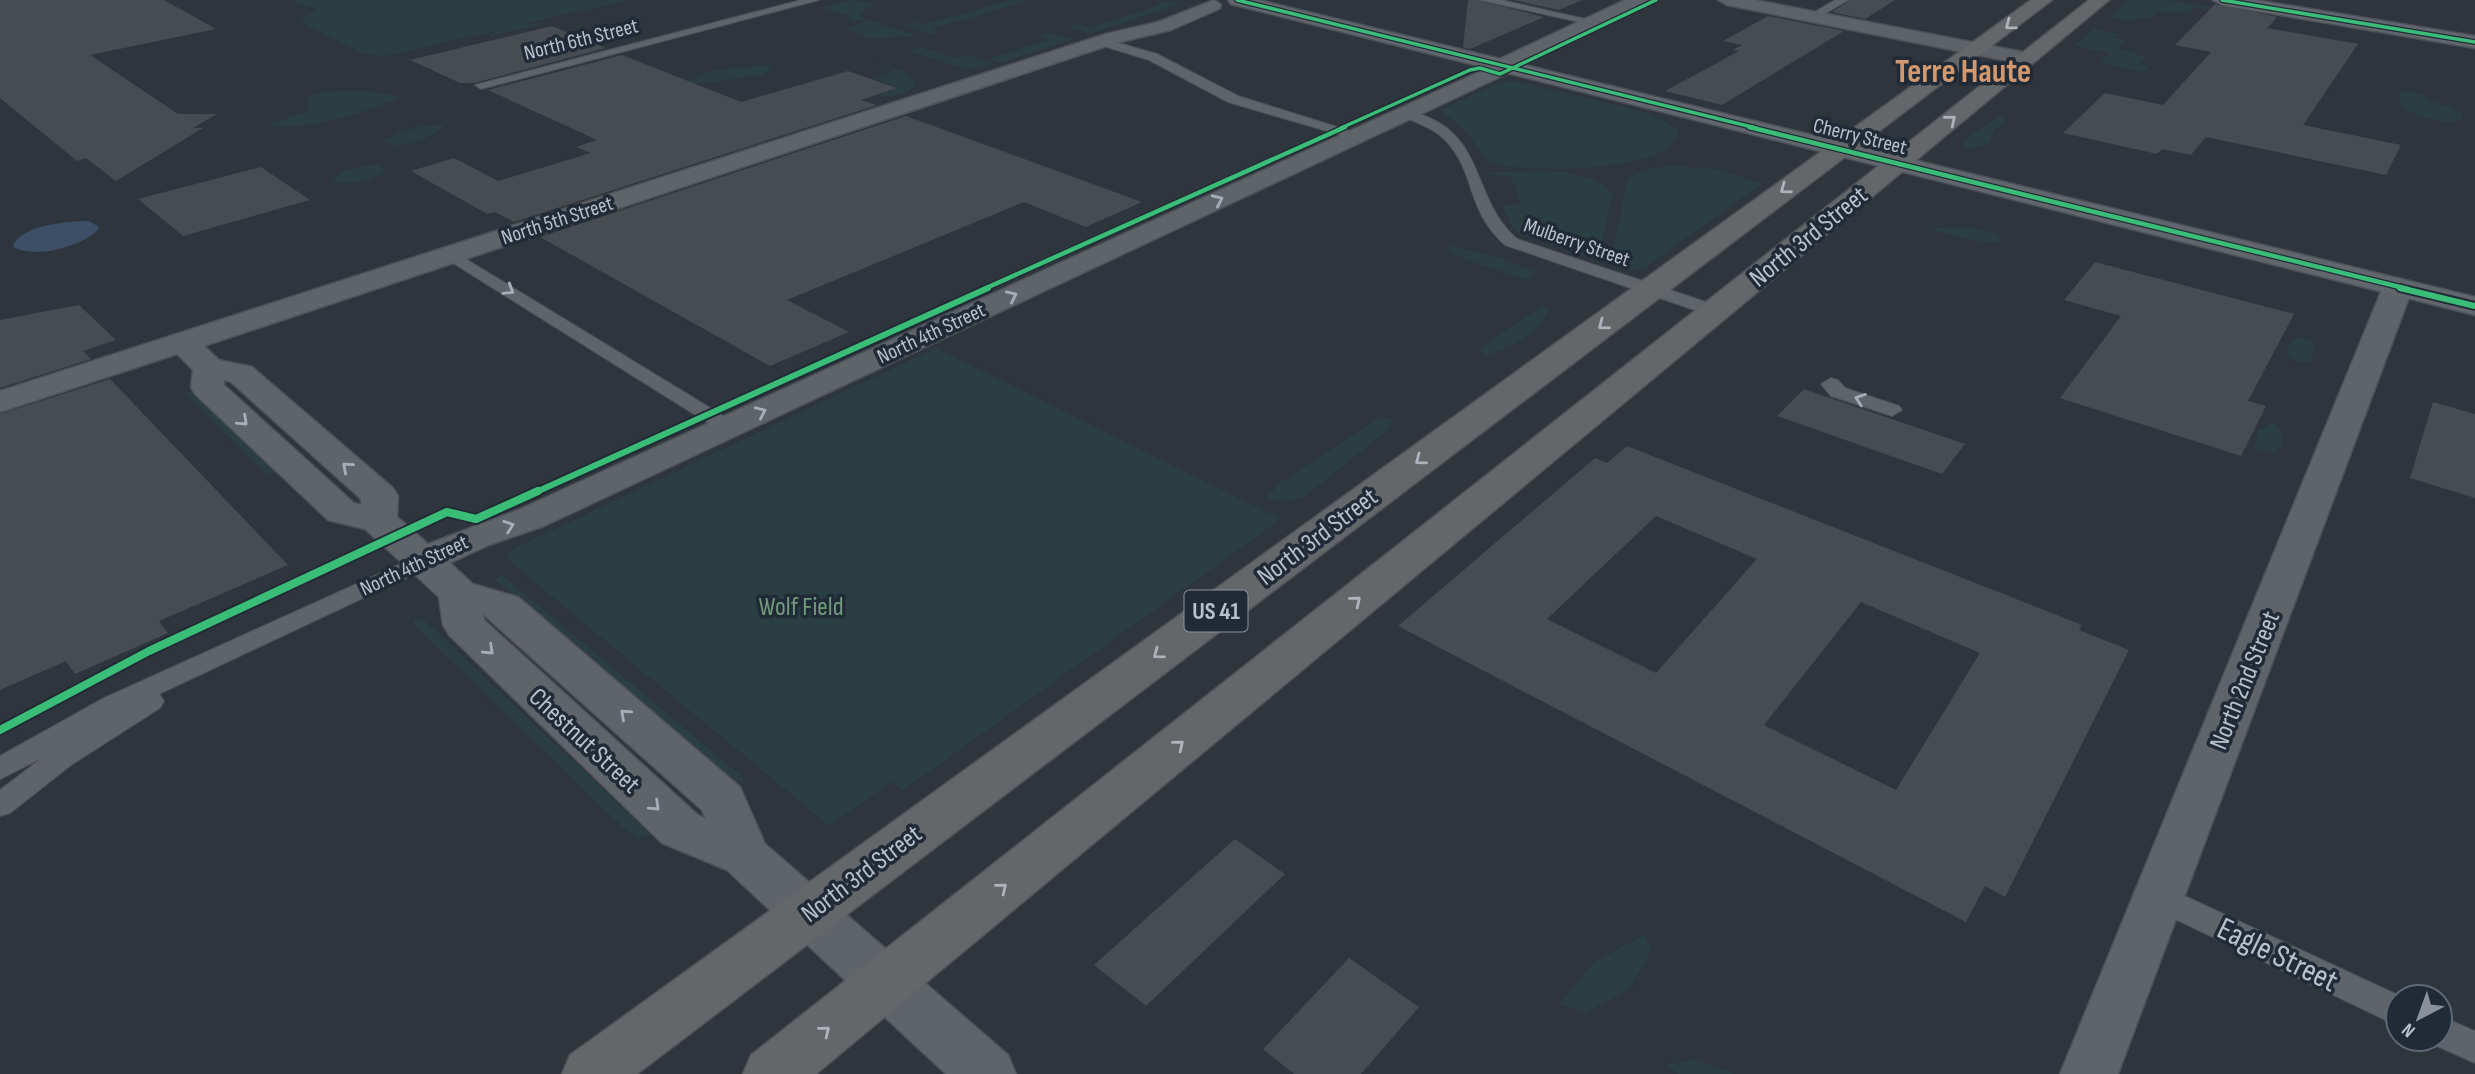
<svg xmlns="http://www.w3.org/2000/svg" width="2475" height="1074" font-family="'Sofia Sans Condensed',sans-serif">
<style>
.green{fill:#2b3f42}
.water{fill:#3d4f66}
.building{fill:#474c52;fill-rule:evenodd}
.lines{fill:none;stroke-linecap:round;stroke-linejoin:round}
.lane-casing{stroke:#4d5157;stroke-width:2}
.street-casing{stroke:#4d5157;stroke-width:3}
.secondary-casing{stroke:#4d5157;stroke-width:3}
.primary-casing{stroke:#4c5159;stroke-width:3}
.highway-casing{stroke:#4b5157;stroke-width:3}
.lane{fill:#5f636a;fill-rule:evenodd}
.street{fill:#5f636a;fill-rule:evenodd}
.secondary{fill:#5d6269;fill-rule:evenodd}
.primary{fill:#61656c;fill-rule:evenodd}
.highway{fill:#64676a;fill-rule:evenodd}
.cycleway-far3-casing{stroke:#212b37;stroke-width:6}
.cycleway-far2-casing{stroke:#212b37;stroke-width:7}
.cycleway-far1-casing{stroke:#212b37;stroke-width:10}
.cycleway-casing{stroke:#212b37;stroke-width:12}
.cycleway-far3{stroke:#3abd76;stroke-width:3.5}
.cycleway-far2{stroke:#3abd76;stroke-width:4.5}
.cycleway-far1{stroke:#3abd76;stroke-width:6}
.cycleway{stroke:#3abd76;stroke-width:8}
.oneway{stroke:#adb4bd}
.oneway2{stroke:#a8aeb8}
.labels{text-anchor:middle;stroke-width:7;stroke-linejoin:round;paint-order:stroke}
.far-street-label{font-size:21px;fill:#bac1cc;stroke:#212b37}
.shield{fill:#212b37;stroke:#8c949f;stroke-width:2}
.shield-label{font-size:24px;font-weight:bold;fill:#bac1cc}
.street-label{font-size:26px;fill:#bac1cc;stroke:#212b37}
.park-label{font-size:26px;fill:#729b7b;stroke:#212b37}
.near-street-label{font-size:32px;fill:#bac1cc;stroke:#212b37}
.far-town-label{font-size:33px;font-weight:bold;fill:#d2986f;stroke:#212b37}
</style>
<rect width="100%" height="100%" fill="#2e353c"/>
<!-- green -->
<path class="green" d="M293,0H628L520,25L547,23L487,37L499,30L385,56L364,54L302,23L303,19L317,9L297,4Z
M850,0L876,4L860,13L864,19L852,21L848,16L822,7Z
M1010,0H1031L931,29L941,33L933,35L903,25L913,22L922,25Z
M2128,0H2167L2257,15L2195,8L2189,14L2158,11L2150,19L2137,17L2133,21L2109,17Z
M1160,1L1182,3L1090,34L1069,27L1076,24L1088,28L1162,4L1156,2Z
M869,20L917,36L871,39L848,30L849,27Z
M2094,29L2120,34L2116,38L2126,40L2117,49L2138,53L2137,55L2146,57L2140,64L2149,66L2143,72L2100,63L2110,53L2074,46Z
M1047,33L1073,39L1001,63L988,59L1048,40L1039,36Z
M921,47L957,58L967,55L996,64L967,70L907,50Z
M875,63L907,72L915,85C907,94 889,99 877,95L898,87L876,79L849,86L895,71Z
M764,65L772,68L763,75L674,87L711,71Z
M1516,81L1652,114L1677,129C1685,173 1519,174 1492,163C1482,159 1478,147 1472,139C1464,128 1451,119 1440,110L1501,82Z
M333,91H369L402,97C361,113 312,132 268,125L307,111L309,94Z
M2406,91L2424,95L2427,100L2453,108L2463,116L2461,121C2439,124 2420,117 2401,107L2399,94Z
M1998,116L2005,118V123L1995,129L1989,143L1976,148L1965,147L1961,143Z
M428,125H445C427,140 412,146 389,145L383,140L403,131Z
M364,165H381L386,172C367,182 352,187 331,180L347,170Z
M1677,166L1718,169L1762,184L1646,267C1633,272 1620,271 1611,260L1628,178L1651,168Z
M1492,172C1531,172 1585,163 1613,194L1599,255L1589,258L1520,233L1512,227L1502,205H1522L1510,176L1488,174Z
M1954,227C1969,229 1995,227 2004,241C1978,244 1953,237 1928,228Z
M1448,246L1498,257L1535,272L1531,280C1502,272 1472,263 1445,250Z
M1541,307L1549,308C1543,335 1508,348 1486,355L1479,350L1487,342Z
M2298,337L2314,341L2311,362L2302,363L2287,356L2288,344Z
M936,348L1281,519L902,791L891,782L829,826L506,558L511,550Z
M190,391L276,472L268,475L184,394Z
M1381,417L1392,419L1388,430L1304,497L1280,502L1267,497L1282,481Z
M2275,422L2283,434L2281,446L2275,453L2255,448L2259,430Z
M502,575L744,778L743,784L728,776L495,580Z
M414,620L425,621L650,834L638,838L628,832L414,625Z
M1644,935L1651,951L1629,990L1585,1013L1560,1004L1593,963Z
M1695,1059L1735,1074H1678L1667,1065Z"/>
<!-- water -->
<path class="water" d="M89,221L99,227L97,231C79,247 36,259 13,247C18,225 70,221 89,221Z"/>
<!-- building -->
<path class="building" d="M0,0H164L216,29L90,55L178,114H217L193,128H203L116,181L86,158L77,161L0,98Z
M1468,0H1477L1544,17L1470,49L1463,47Z
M1513,0H1582L1559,10Z
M1850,0H1895L1865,19L1832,12Z
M2215,4L2277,17L2267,28L2358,44L2303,125L2401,145L2386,175L2206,137L2191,155L2162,149L2157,154L2063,133L2105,93L2163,105L2211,52L2175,45Z
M1768,16L1844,31L1722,105L1665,91L1739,51L1733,50L1742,45L1723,41Z
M552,26L606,48L474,83H460L410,60Z
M622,55L741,102L848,71L897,88L861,100L877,105L514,222L495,212L487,214L411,171L454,158L498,181L591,153L576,147L597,140L488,90Z
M906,116L1142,202L1086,227L1024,202L787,300L849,332L770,366L540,237Z
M261,167L310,200L183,236L138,199Z
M2095,262L2294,314L2248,401L2266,406L2241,456L2060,398L2121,316L2064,300Z
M79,305L116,340L83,351L91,359L0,388V320Z
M110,379L288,565L159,621L168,633L75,674L66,661L0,690V414Z
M1804,389L1830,398L1965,444L1942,474L1777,416Z
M2433,402L2475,414V498L2410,478Z
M1627,446L2082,625L2079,630L2129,650L2005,897L1985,886L1966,922L1398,626L1595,458L1607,463ZM1656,516L1757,559L1656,673L1547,619ZM1861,602L1980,653L1896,790L1764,725Z
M1235,839L1285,874L1146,1006L1094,965Z
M1349,958L1419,1007L1361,1074H1294L1263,1049Z"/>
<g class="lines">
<!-- lane casing -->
<g class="lane-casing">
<path id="lane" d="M801,0H819L481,89L475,85Z
M1480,0H1501L1599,22L1593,25Z
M1835,0H1848L1816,19L1806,17Z
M1101,38L1157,54L1238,96L1366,136L1354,139L1228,102L1149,60L1097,44V40Z
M1401,110C1410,108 1418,113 1427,117C1485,140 1473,201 1517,239L1721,307L1724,311L1721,315H1709L1505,245C1466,210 1476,175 1448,143C1436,129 1418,123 1401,116Z
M451,250L735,423L738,427L728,433L721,431L445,258L443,255Z
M1831,378L1838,380L1845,388L1899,406L1902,410L1892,416L1831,396L1821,384Z
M423,554L431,556L435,561L431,566L159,694L164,701L160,708L71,765L10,813L0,816V790L42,758L0,779V756L102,699Z
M2159,884L2402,997H2398V1026L2148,906L2144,897L2148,888Z
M2440,1016L2475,1031V1063L2428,1042L2427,1039H2440Z"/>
</g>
<!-- street casing -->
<g class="street-casing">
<path id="street" d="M1214,0L1221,5L1219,9L1171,30L1116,43L204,346L219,360L252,367L393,488L398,496L397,517L428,544L518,510L1488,68L1495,61L1625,0H1649L1509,69L1502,76L544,526L489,545L450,563L473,584L518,597L740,787L765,844L1008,1055L1016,1074H946L727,870L662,843L449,635L443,625L439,597L365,529L328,520L195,394L191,387L193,370L177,354L0,412V391L1106,34L1158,22ZM224,380L231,382L361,499V505L354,503L224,385ZM483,614L702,810L706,819L698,815L484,620Z
M2398,278L2408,281L2413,287L2118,1074H2060L2383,287L2388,281Z"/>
</g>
<!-- secondary casing -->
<g class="secondary-casing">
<path id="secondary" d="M1718,0H1755L2028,53L2038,59L2028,65L1727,5Z"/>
</g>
<!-- primary casing -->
<g class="primary-casing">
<path id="primary" d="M1228,0H1259L2475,297V315L1231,4Z
M2213,0H2255L2475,36V48L2222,5Z"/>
</g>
<!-- highway casing -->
<g class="highway-casing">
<path id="highway" d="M2031,0H2052L637,1074H562L570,1055Z
M2089,0H2109L816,1074H743L751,1055Z"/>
</g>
<!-- lane -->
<use href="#lane" class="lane"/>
<!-- street -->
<use href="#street" class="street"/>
<!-- secondary -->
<use href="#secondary" class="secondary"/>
<!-- primary -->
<use href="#primary" class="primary"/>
<!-- highway -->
<use href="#highway" class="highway"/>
<!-- cycleway-far3 casing -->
<g class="cycleway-far3-casing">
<path id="cycleway-far3" d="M1237,0L1756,128
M2222,0L2475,42
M1341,128L1470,70L1480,68L1500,74L1656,0"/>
</g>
<!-- cycleway-far2 casing -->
<g class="cycleway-far2-casing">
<path id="cycleway-far2" d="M1749,127L2408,289
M984,289L1345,127"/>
</g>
<!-- cycleway-far1 casing -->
<g class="cycleway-far1-casing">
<path id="cycleway-far1" d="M2400,288L2475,306
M534,493L988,288"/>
</g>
<!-- cycleway casing -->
<g class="cycleway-casing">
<path id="cycleway" d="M0,730L149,651L447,512L476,519L538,491"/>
</g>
<!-- cycleway-far3 -->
<use href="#cycleway-far3" class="cycleway-far3"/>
<!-- cycleway-far2 -->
<use href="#cycleway-far2" class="cycleway-far2"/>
<!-- cycleway-far1 -->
<use href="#cycleway-far1" class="cycleway-far1"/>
<!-- cycleway -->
<use href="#cycleway" class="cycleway"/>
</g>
<!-- one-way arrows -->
<defs><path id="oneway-chevron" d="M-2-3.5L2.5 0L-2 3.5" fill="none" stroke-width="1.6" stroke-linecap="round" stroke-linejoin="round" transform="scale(1.75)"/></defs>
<g class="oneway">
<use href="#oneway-chevron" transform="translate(2010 25) rotate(143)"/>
<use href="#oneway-chevron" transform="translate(1951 120) rotate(-39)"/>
<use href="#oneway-chevron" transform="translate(1785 189) rotate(143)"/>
<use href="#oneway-chevron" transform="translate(1603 325) rotate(143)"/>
<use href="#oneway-chevron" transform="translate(1420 460) rotate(143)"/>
<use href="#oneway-chevron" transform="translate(1356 601) rotate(-39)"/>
<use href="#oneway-chevron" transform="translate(1158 654) rotate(143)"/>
<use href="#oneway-chevron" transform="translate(1179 745) rotate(-39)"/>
<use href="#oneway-chevron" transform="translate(1002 888) rotate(-39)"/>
<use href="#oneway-chevron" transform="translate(825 1031) rotate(-39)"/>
</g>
<g class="oneway2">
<use href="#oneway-chevron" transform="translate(1218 200) rotate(-25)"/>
<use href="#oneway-chevron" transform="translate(509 290) rotate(32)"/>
<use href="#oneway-chevron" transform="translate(1012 296) rotate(-25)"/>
<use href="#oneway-chevron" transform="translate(1860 399) rotate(-161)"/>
<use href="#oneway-chevron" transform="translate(761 412) rotate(-25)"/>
<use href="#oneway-chevron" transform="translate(243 421) rotate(43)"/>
<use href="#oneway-chevron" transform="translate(347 467) rotate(-139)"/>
<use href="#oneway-chevron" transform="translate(509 526) rotate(-19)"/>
<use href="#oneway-chevron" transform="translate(489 650) rotate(43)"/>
<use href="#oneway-chevron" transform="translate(625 714) rotate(-138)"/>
<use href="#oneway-chevron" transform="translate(655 806) rotate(43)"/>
</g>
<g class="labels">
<!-- far-street labels -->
<g class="far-street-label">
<text transform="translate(581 39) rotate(-14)" y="7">North 6th Street</text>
<text transform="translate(1860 136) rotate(14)" y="7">Cherry Street</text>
<text transform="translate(557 220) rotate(-18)" y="7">North 5th Street</text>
<text transform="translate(1577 242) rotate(19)" y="7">Mulberry Street</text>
<text transform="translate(931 333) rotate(-25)" y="7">North 4th Street</text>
<text transform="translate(414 565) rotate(-25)" y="7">North 4th Street</text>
</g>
<!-- shield labels -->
<rect class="shield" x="1184.5" y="590.5" width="63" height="41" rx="5"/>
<g class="shield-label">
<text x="1216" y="619">US 41</text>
</g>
<!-- street labels -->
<g class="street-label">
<text transform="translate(1808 236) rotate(-39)" y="9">North 3rd Street</text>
<text transform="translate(1317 536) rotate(-37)" y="9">North 3rd Street</text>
<text transform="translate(2244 680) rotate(-68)" y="9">North 2nd Street</text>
<text transform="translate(585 740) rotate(43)" y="9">Chestnut Street</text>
<text transform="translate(861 873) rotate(-37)" y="9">North 3rd Street</text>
</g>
<!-- park labels -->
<g class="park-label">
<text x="801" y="615">Wolf Field</text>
</g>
<!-- near-street labels -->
<g class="near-street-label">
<text transform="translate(2278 954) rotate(26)" y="11">Eagle Street</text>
</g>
<!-- far-town labels -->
<g class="far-town-label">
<text x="1963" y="82">Terre Haute</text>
</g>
</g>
<!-- north arrow -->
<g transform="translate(2419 1018) rotate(221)"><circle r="33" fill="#212b37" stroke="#5e6773" stroke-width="2"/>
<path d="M0-5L12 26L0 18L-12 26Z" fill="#89909a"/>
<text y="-10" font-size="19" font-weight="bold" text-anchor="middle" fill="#bac1cc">N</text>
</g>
</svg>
